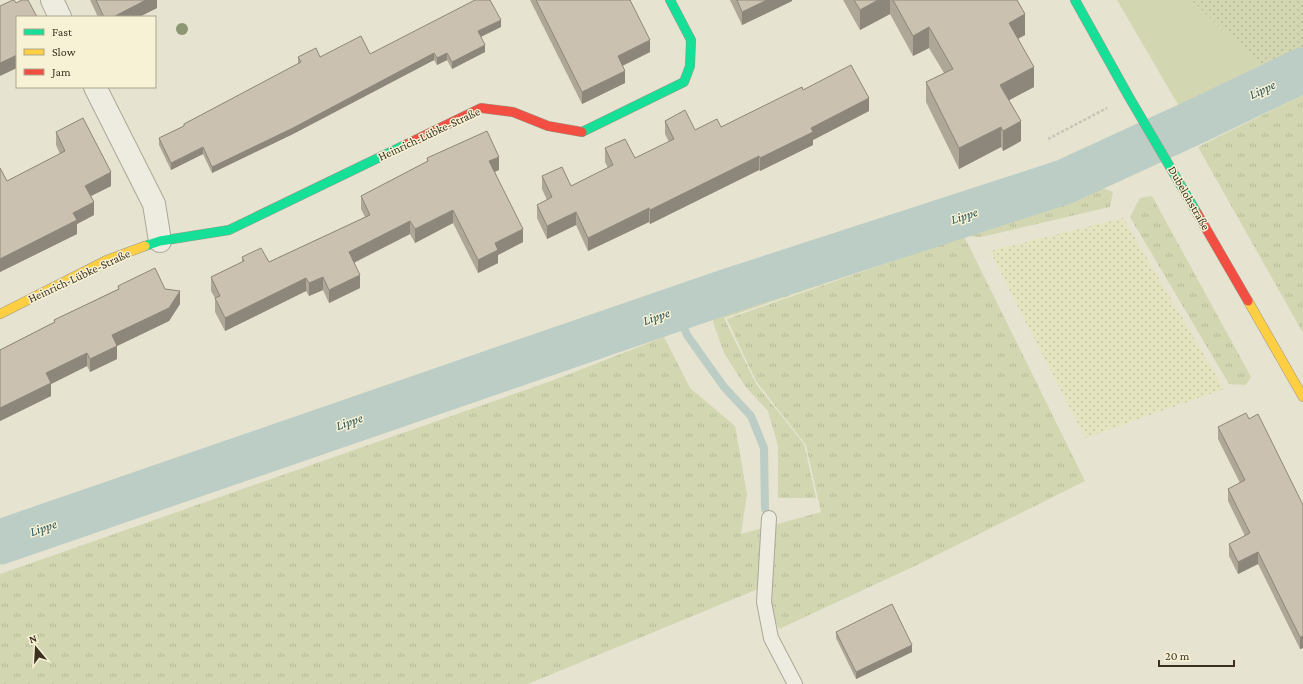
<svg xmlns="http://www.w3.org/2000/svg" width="1303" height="684" font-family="'Crimson Pro',serif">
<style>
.farmland{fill:url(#farmland-dots)}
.grass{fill:url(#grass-tufts)}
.park{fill:url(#park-dots)}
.garden{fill:#d2d7b2}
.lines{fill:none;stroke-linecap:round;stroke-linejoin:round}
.stream{stroke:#bbcdc4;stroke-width:8}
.river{stroke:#bbcdc4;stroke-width:45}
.lane-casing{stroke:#aca798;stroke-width:16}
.street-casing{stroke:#aca798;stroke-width:24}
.fast-casing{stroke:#9b9788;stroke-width:10}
.slow-casing{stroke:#9b9788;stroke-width:10}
.jam-casing{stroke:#9b9788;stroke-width:10}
.path{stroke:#c7c4b8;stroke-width:2.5;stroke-dasharray:3 2;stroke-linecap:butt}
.lane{stroke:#eeece1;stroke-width:14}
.street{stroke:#eeece1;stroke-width:22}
.fast{stroke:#16e098;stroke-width:9}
.slow{stroke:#ffcf43;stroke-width:9}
.jam{stroke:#f24e42;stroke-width:9}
.tree{fill:#8d9772}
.wall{fill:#aea697}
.shaded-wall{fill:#8d877b}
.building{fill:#cac1b0;stroke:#8d877b}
.labels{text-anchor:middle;stroke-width:3;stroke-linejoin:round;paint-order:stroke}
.street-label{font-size:12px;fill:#3c311f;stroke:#f7f2d6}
.water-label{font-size:13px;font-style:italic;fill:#2e585c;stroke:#f7f2d6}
</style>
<defs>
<pattern id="farmland-dots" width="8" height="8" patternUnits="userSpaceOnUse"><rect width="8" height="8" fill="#e5e4c0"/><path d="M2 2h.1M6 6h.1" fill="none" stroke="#c5c4a5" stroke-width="1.8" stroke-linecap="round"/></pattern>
<pattern id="grass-tufts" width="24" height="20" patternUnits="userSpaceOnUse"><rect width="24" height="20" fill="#d2d7b2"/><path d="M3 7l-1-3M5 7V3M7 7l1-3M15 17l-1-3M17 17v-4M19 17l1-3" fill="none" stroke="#b5b999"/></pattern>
<pattern id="park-dots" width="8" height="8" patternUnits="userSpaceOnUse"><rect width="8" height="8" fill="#d2d7b2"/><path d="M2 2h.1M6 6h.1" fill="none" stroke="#b5b999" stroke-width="1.8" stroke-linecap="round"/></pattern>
</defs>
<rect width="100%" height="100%" fill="#e6e3d0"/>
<!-- farmland -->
<path class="farmland" d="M1123,218L1224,389L1085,438L990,251Z"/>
<!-- grass -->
<path class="grass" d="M1303,95V333L1198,147Z
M1098,186L1113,192L1110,207L981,237L964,236L1085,481L917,565L779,629L758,589L528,684H0V574L554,380L664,337L690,388L735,426L747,494L741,534L821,512L806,445L756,381L727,319L927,249L724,318L756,384L804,444L816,498H778V446L768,411L745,386L724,353L713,322L714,314Z
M1152,196L1251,377L1246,385L1229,384L1130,217L1140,198Z"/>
<!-- park -->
<path class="park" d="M1191,0H1303V48L1260,66Z"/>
<!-- garden -->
<path class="garden" d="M1117,0H1191L1260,66L1180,108Z"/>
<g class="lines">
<!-- stream -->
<path class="stream" d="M677,309L687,335L724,387L751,416L764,448L765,509"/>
<!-- river -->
<path class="river" d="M0,542L728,291L1064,182L1199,120L1303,70"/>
<!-- lane casing -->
<g class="lane-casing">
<path id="lane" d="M769,518L764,602L771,638L795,684"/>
</g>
<!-- street casing -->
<g class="street-casing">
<path id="street" d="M52,0L60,17
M95,87L154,204L160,241"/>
</g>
<!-- fast casing -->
<g class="fast-casing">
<path id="fast" d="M1075,0L1129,97L1197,213
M582,132L684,82L690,66L691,40L670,0
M145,246L160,241L229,230L407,144"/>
</g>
<!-- slow casing -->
<g class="slow-casing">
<path id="slow" d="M1248,301L1303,397
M0,314L107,260L145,246"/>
</g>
<!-- jam casing -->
<g class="jam-casing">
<path id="jam" d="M407,144L481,108L513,112L548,126L582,132
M1197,213L1248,301"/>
</g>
<!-- path -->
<path class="path" d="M1048,139L1107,108"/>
<!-- lane -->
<use href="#lane" class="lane"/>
<!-- street -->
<use href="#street" class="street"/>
<!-- fast -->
<use href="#fast" class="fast"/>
<!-- slow -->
<use href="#slow" class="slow"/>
<!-- jam -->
<use href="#jam" class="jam"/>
</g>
<!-- trees -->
<circle class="tree" cx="182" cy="29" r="6"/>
<!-- wall -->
<path class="wall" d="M90,0H157V8L139,17H98Z
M530,0H630L650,52L622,66L625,83L582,104Z
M730,0H792V1L742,25Z
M843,0H1017L1025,35L1018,39L1034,87L1009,100L1021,141L1003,151L1001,147L959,169L926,102V82L944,73L929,48L913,56L890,14L860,30Z
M501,27L481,37L485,52L452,69L447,60L437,65L434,60L293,134L212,173L203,154L171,170L159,145V138L184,126V124L298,64V57H320L370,54Z
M803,90L869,111L813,140V145L760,171L759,170L650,224L649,222L588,251L576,225L547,239L537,218V205L547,200L542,189V176L571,186L608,168L605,162V148L635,158L669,142L665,134V121L695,130L721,127Z
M56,132L111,186L91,196L94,215L77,224V234L0,272V168L7,181L60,154L56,145Z
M427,158L499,170L495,172L523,242L498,255V263L478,273L453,223L415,243L410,234L354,263L360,288L329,303L323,290L309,296L306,291L225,331L215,312V298L211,291V277L242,262V257L269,262L365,217L361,209V196L427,162Z
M118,286L165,289L180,304L169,321L117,346V359L90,372L87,366L51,384V396L0,421V350L54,322V320L118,289Z
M1249,419L1303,505V648L1300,649L1258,564L1238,574L1229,556V544L1245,536L1228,501V489L1240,483L1218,439V427Z
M836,632L912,652L856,679L836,638Z"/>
<!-- shaded-wall -->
<path class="shaded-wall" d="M146,0H157V8L139,17H113Z
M767,0H792V1L742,25V12Z
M878,0H890V14L860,30V10Z
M1025,14V35L1009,43V23Z
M501,20V27L478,38V31Z
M929,27V48L913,56V36Z
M650,40V52L618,68V56Z
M485,45V52L452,69V62Z
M434,53V60L293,134L212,173V167Z
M447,53V60L437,65V58Z
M17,55V68L0,76V63Z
M1034,67V87L1000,105V85Z
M625,71V83L582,104V92Z
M869,98V111L813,140V145L760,171V158L811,128Z
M1021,121V141L1003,151V131Z
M1001,127V147L959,169V148Z
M203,147V154L171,170V163Z
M759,156V170L650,224V210Z
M499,157V170L489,174V161Z
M111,172V186L85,199V186Z
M94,202V215L77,224V234L0,272V259L73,213Z
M649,208V222L588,251V238Z
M453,210V223L415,243V229Z
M576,212V225L547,239V226Z
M410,221V234L349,265V252Z
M523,229V242L498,255V263L478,273V260L495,243Z
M360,275V288L329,303V290Z
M323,277V290L309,296V283Z
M306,278V291L225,331V318Z
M180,291V304L169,321L117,346V359L90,372V359L112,335Z
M87,353V366L51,384V396L0,421V408L46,373Z
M1258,552V564L1238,574V562Z
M1303,636V648L1300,649V637Z
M912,645V652L856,679V672Z"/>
<!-- building -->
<path class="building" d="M13,0H14L16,3L22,0H28L37,17H17V55L0,63V6Z
M96,0H146L113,17H104Z
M475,0H490L501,20L478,31L485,45L452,62L447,53L437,58L434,53L293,128L212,167L203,147L171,163L159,138L184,126V124L301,62L298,57L316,48L320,57L361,36L370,54Z
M536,0H630L650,40L618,56L625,71L582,92Z
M737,0H767L742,12Z
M854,0H878L860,10Z
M893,0H1017L1025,14L1009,23L1034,67L1000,85L1021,121L1003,131L1001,127L959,148L926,82L953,69L929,27L913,36Z
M851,65L869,98L811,128L813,132L760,158L759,156L650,210L649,208L588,238L576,212L547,226L537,205L552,197L542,176L562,167L571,186L613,165L605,148L625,139L635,158L674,139L665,121L685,110L695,130L717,119L721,127L802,87L803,90Z
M83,118L111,172L85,186L94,202L73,213L77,220L0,259V168L7,181L65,151L56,132Z
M487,131L499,157L489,161L523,229L495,243L498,250L478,260L453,210L415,229L410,221L349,252L360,275L329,290L323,277L309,283L306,278L225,318L215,298L220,296L211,277L244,261L242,257L261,248L269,262L370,215L361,196L428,161L427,158Z
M155,268L165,289L180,291L169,308L112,335L117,346L90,359L87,353L46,373L51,383L0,408V350L55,322L54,320L119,289L118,286Z
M1246,413L1249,419L1258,414L1303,505V636L1300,637L1258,552L1238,562L1229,544L1250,533L1228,489L1245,480L1218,427Z
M892,604L912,645L856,672L836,632Z"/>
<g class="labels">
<!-- street labels -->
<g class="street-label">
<text transform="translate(429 134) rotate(-25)" y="4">Heinrich-Lübke-Straße</text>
<text transform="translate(1189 198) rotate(60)" y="4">Dubelohstraße</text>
<text transform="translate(79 276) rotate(-25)" y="4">Heinrich-Lübke-Straße</text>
</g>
<!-- water labels -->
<g class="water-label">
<text transform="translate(1262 89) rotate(-25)" y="5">Lippe</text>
<text transform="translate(964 215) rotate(-18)" y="5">Lippe</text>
<text transform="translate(656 316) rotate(-19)" y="5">Lippe</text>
<text transform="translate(349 421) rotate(-19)" y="5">Lippe</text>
<text transform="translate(43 527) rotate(-19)" y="5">Lippe</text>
</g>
</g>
<!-- legend -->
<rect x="16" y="16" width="140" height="72" fill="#f7f2d6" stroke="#aca58d"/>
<rect x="24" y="29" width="20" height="6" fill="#16e098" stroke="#aca58d"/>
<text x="52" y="36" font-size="12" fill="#3c311f">Fast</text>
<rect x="24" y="49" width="20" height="6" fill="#ffcf43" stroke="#aca58d"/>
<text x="52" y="56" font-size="12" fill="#3c311f">Slow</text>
<rect x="24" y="69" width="20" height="6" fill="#f24e42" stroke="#aca58d"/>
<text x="52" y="76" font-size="12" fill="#3c311f">Jam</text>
<!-- north arrow -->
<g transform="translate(36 648) rotate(342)" stroke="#f7f2d6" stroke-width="3" paint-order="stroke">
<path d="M0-3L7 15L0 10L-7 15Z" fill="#3c311f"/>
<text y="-6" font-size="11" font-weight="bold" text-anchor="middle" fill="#3c311f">N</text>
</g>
<!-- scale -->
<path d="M1159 660v6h75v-6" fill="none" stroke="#3c311f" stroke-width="2"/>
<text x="1165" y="660" font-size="12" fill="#3c311f" stroke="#f7f2d6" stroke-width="3" paint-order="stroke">20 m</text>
</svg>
